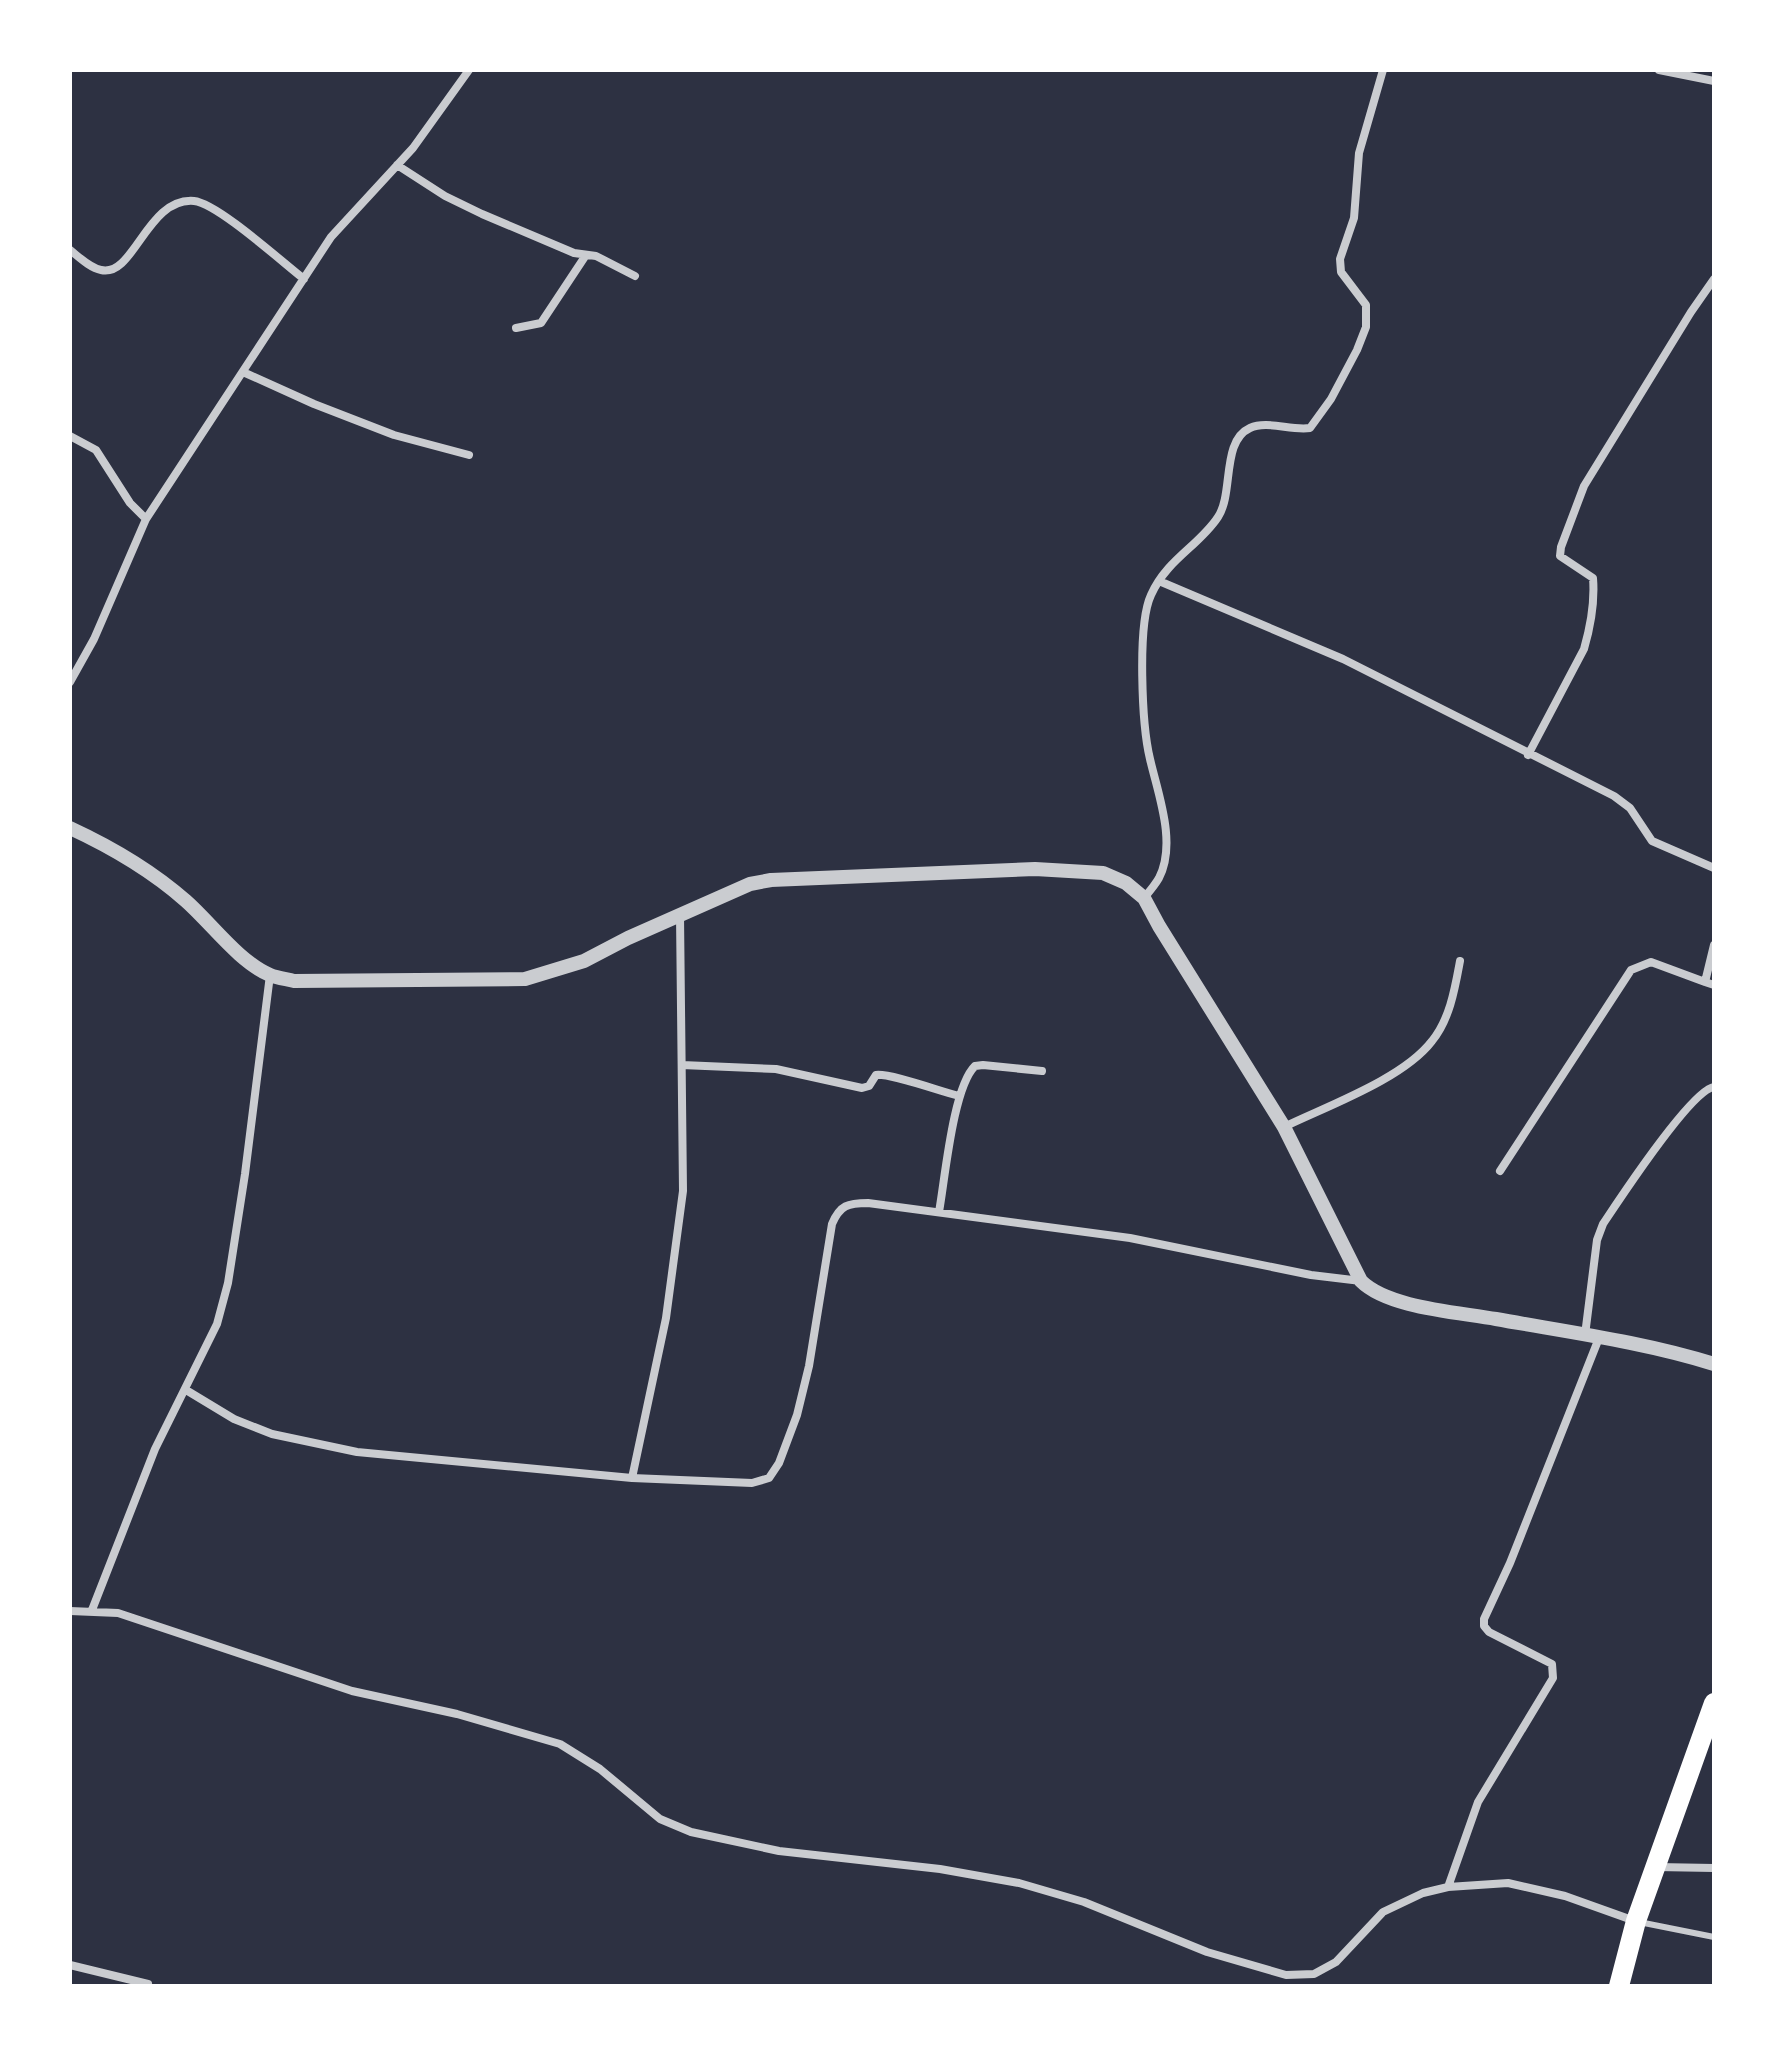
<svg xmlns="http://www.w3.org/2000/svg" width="1784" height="2056" font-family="'Fira Sans',sans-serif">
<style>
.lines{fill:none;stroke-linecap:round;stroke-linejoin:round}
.service{stroke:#caccd0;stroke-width:6}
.minor{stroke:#caccd0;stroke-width:8}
.tertiary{stroke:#caccd0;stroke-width:14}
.primary{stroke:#fff;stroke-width:20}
</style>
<rect width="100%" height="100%" fill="#2d3142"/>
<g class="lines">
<!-- service -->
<path class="service" d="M1639,1922L1714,1937"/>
<!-- minor -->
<path class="minor" d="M1659,70L1714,81
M397,165L445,196L482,214L574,253L596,256L635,276
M70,250C79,257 90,268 101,270C134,278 147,197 194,201C217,203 282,262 304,279
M516,328L541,323L586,255
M243,372L314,404L394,435L469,455
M70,436L96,450L130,503L146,519
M1159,581L1343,659L1614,796L1630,808L1652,841L1714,868
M70,682L94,639L146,519L331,237L413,148L469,70
M1528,755L1584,649C1591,625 1595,603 1593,578L1560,556L1561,547L1584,486L1691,312L1714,279
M1144,898C1149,892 1155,885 1159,878C1177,843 1158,794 1150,759C1142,726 1137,625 1151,595C1167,559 1199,546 1218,517C1234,493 1221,441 1250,428C1267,420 1291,431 1310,428L1331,399L1357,350L1366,327V305L1341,272L1340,259L1354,218L1359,153L1383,70
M1714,945L1705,982L1714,985
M682,1065L776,1069L862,1088L869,1086L876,1075C890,1073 942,1092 959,1096
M1284,1127C1327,1106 1403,1079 1432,1041C1450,1019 1455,988 1460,961
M1500,1171L1631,970L1651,962L1705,982
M939,1212C945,1179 953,1087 975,1066L983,1065L1042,1071
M1585,1335L1597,1240L1603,1224C1619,1200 1691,1090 1714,1087
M186,1390L234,1419L272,1434L357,1452L632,1478L752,1483L769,1478L779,1463L797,1415L809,1366L832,1224C840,1205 848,1203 868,1203L1130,1238L1311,1275L1361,1281
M632,1478L666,1318L683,1191L680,915
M92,1610L155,1449L217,1324L228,1283L245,1174L270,975
M70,1611L118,1613L352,1691L457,1714L560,1744L600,1769L660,1819L691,1832L779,1851L940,1869L1019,1883L1084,1902L1207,1952L1286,1975L1314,1974L1336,1962L1383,1912L1423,1893L1448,1887L1508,1883L1565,1896L1635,1921
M1656,1867L1714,1868
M1448,1887L1478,1802L1553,1678L1552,1664L1489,1632L1484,1626V1619L1510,1563L1599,1338
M70,1965L148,1984"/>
<!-- tertiary -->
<path class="tertiary" d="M70,828C111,847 152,871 186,901C211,923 239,962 270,975C277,978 286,979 294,981L525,979L584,961L628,938L750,884L771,880L1035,869L1103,873L1126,883L1144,898L1159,926L1284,1127L1361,1281C1388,1308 1458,1312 1496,1319C1568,1332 1644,1342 1714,1364"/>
<!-- primary -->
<path class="primary" d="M1619,1986L1636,1921L1714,1703"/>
</g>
<!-- border -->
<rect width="1784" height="2056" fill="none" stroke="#ffffff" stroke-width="144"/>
</svg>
